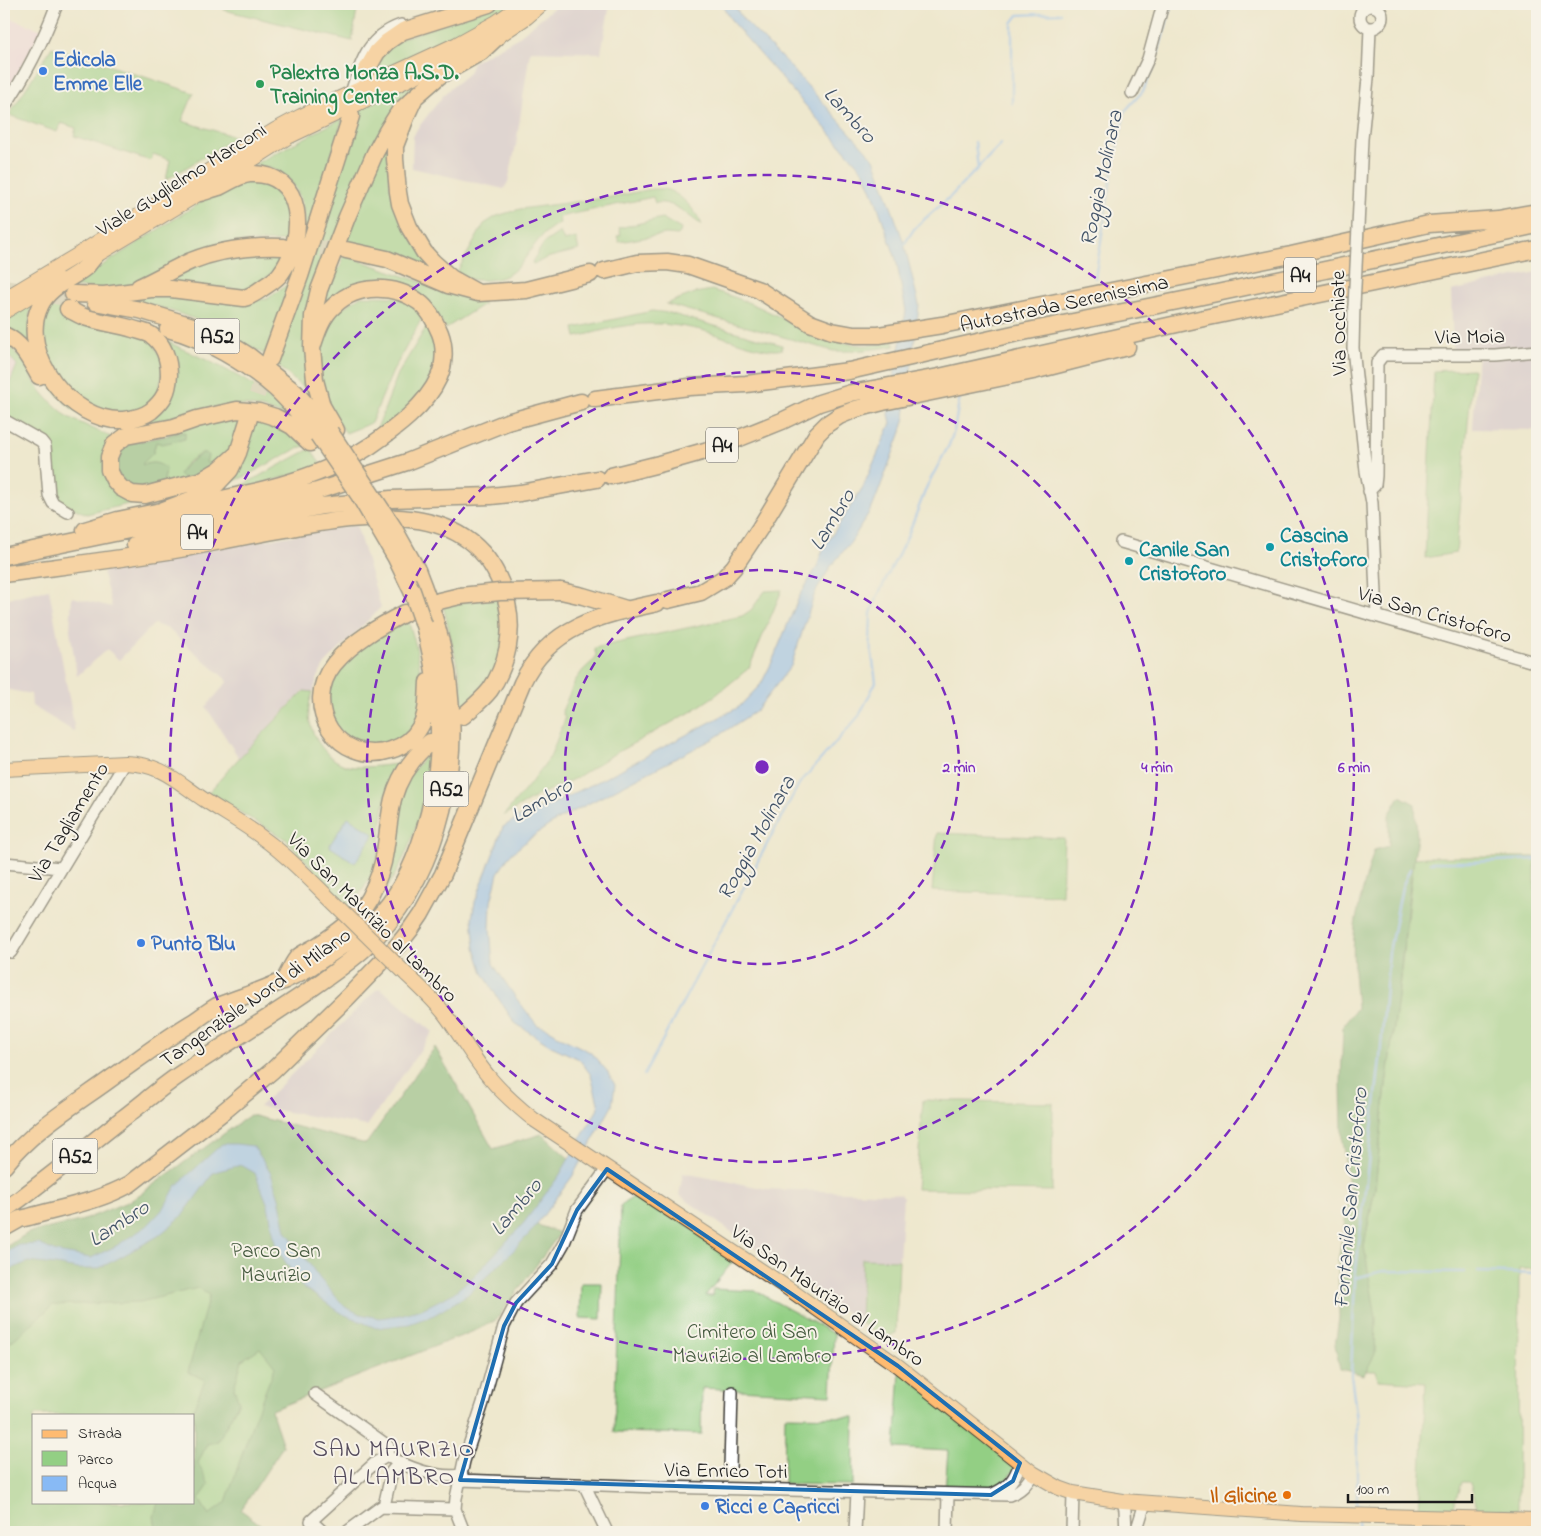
<svg xmlns="http://www.w3.org/2000/svg" width="1541" height="1536" font-family="'Indie Flower',sans-serif">
<style>
.built{fill:#efd0e6}
.industrial{fill:#cdbed2}
.green{fill:#93cf84;stroke:#587650;fill-rule:evenodd}
.forest{fill:#76b272;stroke:#496747;fill-rule:evenodd}
.water{fill:#88baf5;stroke:#526b88}
.lines{fill:none;stroke-linecap:round;stroke-linejoin:round}
.stream{stroke:#88baf5;stroke-width:2.5}
.highway-tunnel{stroke:#cec9b3;stroke-width:16;stroke-dasharray:16 8;stroke-linecap:butt}
.minor-casing{stroke:#3c3b37;stroke-width:14}
.major-casing{stroke:#3c3b37;stroke-width:16}
.highway-casing{stroke:#3c3b37;stroke-width:19}
.minor{stroke:#fff;stroke-width:11}
.major{stroke:#ffbb71;stroke-width:14}
.highway{stroke:#ffbb71;stroke-width:16}
.minor-bridge-casing{stroke:#3c3b37;stroke-width:14;stroke-linecap:butt}
.major-bridge-casing{stroke:#3c3b37;stroke-width:16;stroke-linecap:butt}
.highway-bridge-casing{stroke:#3c3b37;stroke-width:19;stroke-linecap:butt}
.minor-bridge{stroke:#fff;stroke-width:11}
.major-bridge{stroke:#ffbb71;stroke-width:14}
.highway-bridge{stroke:#ffbb71;stroke-width:16}
.marked{fill:none;stroke:#1f6fb2;stroke-width:4;stroke-linejoin:round}
.ring{fill:none;stroke:#7b2cbf;stroke-width:2.5;stroke-dasharray:9 6}
.shop-dot{fill:#3f7fe0;stroke:#f7f3e8;stroke-width:2}
.leisure-dot{fill:#2e9e5b;stroke:#f7f3e8;stroke-width:2}
.culture-dot{fill:#0f9aa8;stroke:#f7f3e8;stroke-width:2}
.food-dot{fill:#e8710a;stroke:#f7f3e8;stroke-width:2}
.labels{text-anchor:middle;stroke-width:4;stroke-linejoin:round;paint-order:stroke}
.shield{fill:#f7f3e8;stroke:#5e5c59;stroke-width:1}
.shield-label{font-size:20px;font-weight:bold;fill:#1c1c1c}
.shop-label{font-size:21px;font-weight:bold;fill:#366cbe;stroke:#f7f3e8;text-anchor:start}
.leisure-label{font-size:21px;font-weight:bold;fill:#27864d;stroke:#f7f3e8;text-anchor:start}
.street-label{font-size:21px;fill:#1c1c1c;stroke:#f7f3e8}
.culture-label{font-size:21px;font-weight:bold;fill:#0d838f;stroke:#f7f3e8;text-anchor:start}
.park-label{font-size:21px;fill:#465b40;stroke:#f7f3e8}
.food-label{font-size:21px;font-weight:bold;fill:#c56008;stroke:#f7f3e8;text-anchor:end}
.water-label{font-size:22px;font-style:italic;fill:#425368;stroke:#f7f3e8}
.quarter-label{font-size:24px;letter-spacing:1px;fill:#564d5e;stroke:#f7f3e8}
.centre{fill:#7b2cbf;stroke:#f7f3e8;stroke-width:2.5}
.ring-label{font-size:15px;text-anchor:middle;font-weight:bold;fill:#7b2cbf;stroke:#f7f3e8;stroke-width:4;stroke-linejoin:round;paint-order:stroke}
</style>
<rect width="100%" height="100%" fill="#f7f3e8"/>
<filter id="ink" filterUnits="userSpaceOnUse"><feTurbulence type="fractalNoise" baseFrequency=".02" numOctaves="2"/><feDisplacementMap in="SourceGraphic" scale="10" xChannelSelector="R" yChannelSelector="G"/><feConvolveMatrix kernelMatrix="1 2 1 2 8 2 1 2 1" color-interpolation-filters="sRGB"/></filter>
<filter id="wash" filterUnits="userSpaceOnUse"><feTurbulence type="fractalNoise" baseFrequency=".0096" numOctaves="4" result="noise"/><feDisplacementMap in="SourceGraphic" scale="20" xChannelSelector="R" yChannelSelector="G"/><feGaussianBlur stdDeviation="1.12" result="paint"/><feColorMatrix in="noise" values="0 0 0 0 0 0 0 0 0 0 0 0 0 0 0 0 0 1.4 0 .05"/><feComposite in="paint" operator="in"/></filter>
<g filter="url(#wash)">
<rect width="100%" height="100%" fill="#eee8ce"/>
<!-- built -->
<path class="built" d="M4,16L42,30L9,89L4,87Z
M4,351L17,365L4,397Z"/>
<!-- industrial -->
<path class="industrial" d="M558,4H610L601,53L530,51L516,145L508,182L504,189L412,168L413,137L417,129L445,93L469,73L473,62L517,38Z
M1537,272V430L1473,429L1478,351L1453,350L1451,291Z
M356,525L381,607L325,664L318,676L313,692L303,691L239,758L206,707L228,681L168,629L154,624L119,660L107,649L77,676L70,630L72,597L112,607L103,574L109,566Z
M49,589L70,703L75,732L32,706L31,694L4,689V599Z
M380,988L433,1032L367,1126L259,1107L376,990Z
M683,1173L768,1189L900,1194L903,1197L899,1260L862,1259L860,1322L679,1195Z"/>
<!-- green -->
<path class="green" d="M226,4H358L352,41L224,10Z
M500,4H515L443,43L376,75L371,71L384,51L403,38Z
M52,47L194,93L182,121L236,137L166,180L170,160L153,154L151,161L74,136L76,128L61,123L57,132L9,115Z
M424,77L426,81L393,112L319,274L311,395L275,363L358,111Z
M343,118L298,263C300,250 304,235 304,221C304,205 298,186 285,176C277,169 263,166 253,165Z
M390,135V187L443,280L342,243Z
M254,179L270,182L293,202L288,241L239,242L119,290L74,287L66,321L138,331L151,339L162,360V377L157,394L147,407L119,414L89,405L70,389L52,370L42,351L41,321L50,299L212,195Z
M652,189C657,189 663,188 668,190C682,195 697,212 702,225C686,215 676,201 655,203L653,197L559,217L560,223C522,241 530,283 478,280C470,280 462,278 457,272L484,224L497,216L520,209L612,197Z
M662,218L681,229L680,233L678,235L666,234L619,242L617,236L621,235L619,228Z
M560,232L564,241L576,238L579,250L550,257L533,264L532,262L544,243Z
M285,251L279,265L270,275L247,290L165,283C200,256 242,256 285,251Z
M344,255L484,304L446,328L424,298L406,286L380,282L319,315L333,270L340,268Z
M288,284L293,287L264,354L209,324L166,309L124,298L166,295L232,303L267,299Z
M712,290C728,295 744,300 759,307C792,322 823,342 860,345C871,346 883,343 894,341L895,346C874,349 854,352 833,351L666,304L695,293Z
M42,295C39,301 31,308 30,314C24,358 63,411 105,422C128,428 160,420 169,395C170,392 171,387 171,384C172,380 173,376 173,373C172,361 168,350 164,340L221,367L252,384L289,417C272,411 255,405 237,405C211,405 184,414 159,420C141,425 122,430 103,425C80,418 61,402 47,382C34,364 29,337 4,333V319Z
M361,296C389,297 404,293 423,316L393,371L371,423L346,433L333,415L322,386L318,352L332,315Z
M652,311L669,313L782,345V349C768,355 717,334 701,330C679,325 654,322 632,325C613,327 594,333 576,337L574,328Z
M428,324L432,330L437,361L424,391L390,425L375,434L398,374Z
M4,340L26,364L36,385L47,398L68,417L111,437V443L136,502L87,514L59,502L53,493L51,445L4,416V397L17,365L4,351Z
M1473,369L1456,553L1425,558L1434,371Z
M248,413L232,451L210,471L209,464L206,462L208,456L202,453L189,461L182,468L190,480L163,485L166,469C158,461 151,465 142,464L153,453L156,442L181,427Z
M256,414L309,445L298,448L244,477L225,484L227,490L239,487L306,451L311,449L322,466L209,499Z
M782,590L749,668L716,695L689,713L614,754L576,778L537,796L503,816L530,784L550,757L565,719L562,711L575,681L583,670L594,660L596,655L594,648L742,616L751,610L765,591Z
M502,597L505,635L494,674L463,708L461,681L443,605Z
M408,619L416,646L421,675L423,693L417,724L392,745L360,746L333,727L327,682L370,636Z
M304,691L313,692C312,696 309,702 309,706C306,731 325,760 348,766C361,769 385,765 399,764C380,792 384,821 378,853C375,875 363,890 350,907L326,884L287,840L208,793L239,758Z
M429,751C427,803 411,857 379,899C374,906 367,913 361,919L396,812L410,775Z
M937,833L1064,838L1062,895L932,891Z
M1427,857H1535V1129H1537V1269H1519L1518,1510H1478L1470,1482H1461L1453,1510H1419L1426,1383L1378,1380L1376,1371H1366L1364,1246L1375,1188L1386,1085L1397,1005L1414,858Z
M435,1047L493,1149L542,1134L532,1223L560,1233L496,1320L474,1331L271,1410L283,1446L241,1510L265,1528L263,1532H4V1248L28,1233L81,1221L132,1200L250,1115L366,1144ZM34,1415H194V1502H34Z
M923,1100L1053,1103L1052,1191L916,1189Z
M641,1192L735,1259L705,1296H713V1289L756,1291L834,1334L831,1395L702,1388L701,1434L614,1432L621,1205Z
M862,1259L899,1260L896,1333L884,1338L860,1322Z
M581,1283H602L601,1319L580,1318Z
M900,1371L1015,1462V1469L997,1490H945L948,1451L895,1448Z
M785,1416L854,1417L853,1485L784,1484Z"/>
<!-- forest -->
<path class="forest" d="M185,432V439L162,444L156,442L153,453L142,464L144,465C152,461 160,463 166,469L163,485L155,487L132,488L115,471C116,461 118,452 125,444Z
M202,453H206L208,456L206,462L212,465L190,480L182,477L179,474C185,464 193,460 202,453Z
M1400,796L1415,804L1417,837L1409,893L1397,1005L1386,1085L1375,1188L1364,1246L1376,1318L1375,1354L1364,1375L1340,1369L1335,1345L1339,1318L1338,1260L1350,1192L1342,1141L1341,1082L1343,1026L1357,1008C1355,981 1351,953 1355,926C1359,900 1367,875 1374,850L1389,846V815Z
M435,1047L493,1149L542,1134L574,1163L532,1223L560,1233L496,1320L474,1331L271,1410L283,1446L241,1510L265,1528L263,1532H157L154,1517L158,1502H194V1415H191L205,1380L188,1372L209,1295L198,1288L140,1302L53,1305L4,1348V1248L28,1233L81,1221L132,1200L250,1115L366,1144ZM260,1348L275,1367L254,1419L226,1502L209,1515L199,1499L209,1485L198,1463L207,1444L218,1441L239,1402L234,1388L242,1360Z"/>
<!-- water -->
<path class="water" d="M721,4H733L743,19L786,62L874,159L904,243L919,305L905,417L901,432L873,506L851,542L831,566L815,593L791,666L756,711L713,739L557,820L529,839L510,855L498,873L491,902L490,928L493,964L516,998L537,1025L546,1028L562,1038L590,1052L607,1071L615,1085L612,1106L572,1177L531,1232L509,1255L467,1295L434,1315L409,1324L376,1328L343,1314L301,1286L276,1247L268,1205L255,1173L241,1165L214,1172L182,1216L158,1236L119,1258L97,1269H78L55,1265L28,1262L4,1272V1254L19,1245L39,1244L56,1252L91,1258L116,1246L147,1226L164,1208L176,1186L222,1144H236L253,1146L262,1159L271,1174L279,1198L286,1231L320,1279L345,1307L360,1314L379,1318L400,1315L422,1309L452,1294L475,1275L523,1224L559,1176L599,1107L591,1075L579,1059L551,1046L515,1023L496,995L483,973L475,948L472,918L475,902L503,827L527,812L548,806L601,780L739,707L761,684L772,662L799,597L817,567L823,549L863,487L891,423L888,410L906,311L896,259L875,198L864,172L733,23Z
M348,817L374,834L355,863L329,846Z"/>
<g class="lines">
<!-- stream -->
<path class="stream" d="M1012,103V23L1018,15L1061,13
M975,142L978,169
M903,246L914,229L920,223L951,196L1001,144
M1095,278L1112,173L1125,111L1143,91L1154,67L1172,4
M1430,862H1472L1537,859
M644,1075L799,784L859,716L876,682L870,641L871,613L876,599L908,535L927,486L949,445L954,431L960,395
M1478,1272L1537,1274
M1355,1278L1383,1271L1464,1272
M1357,1511V1420L1351,1375L1355,1278L1380,1059L1389,952L1402,887L1410,869
M1358,1521L1359,1532"/>
</g>
</g>
<g filter="url(#ink)">
<g class="lines">
<!-- highway-tunnel -->
<path class="highway-tunnel" d="M296,247L346,250
M4,288L72,299
M249,418L267,366"/>
<!-- minor casing -->
<g class="minor-casing">
<path id="minor" d="M1360 17a11 11 0 1 1 22 0a11 11 0 1 1-22 0Z
M351,93C361,62 367,37 401,25
M1132,93L1148,59L1163,4
M4,107C27,74 43,41 57,4
M1358,227L1362,139L1368,78L1370,28
M1354,306L1353,348L1366,471L1372,503L1377,616
M4,420L41,441L45,446L49,495L53,503L68,512
M1369,491L1375,485L1376,476L1377,363L1383,355H1495L1537,351
M1121,542L1537,663
M4,863L61,868
M4,949L11,952L125,763
M315,1394L388,1446L387,1456C409,1468 436,1479 462,1475
M730,1468L732,1392
M460,1480L659,1487L1009,1495C1021,1491 1027,1484 1033,1473
M584,1484L607,1532
M993,1494C1009,1487 1015,1479 1020,1463
M1123,1501L1125,1510L1126,1532
M384,1506L392,1471L399,1463
M323,1532L311,1521L375,1463L387,1456
M347,1532L381,1507L455,1509
M464,1532L455,1509L456,1498L464,1461L483,1403L504,1326L516,1303L552,1264L564,1243L577,1210L607,1169
M855,1532L857,1492
M947,1532L948,1494
M1072,1532L1073,1493
M1136,1532L1145,1503"/>
</g>
<!-- major casing -->
<g class="major-casing">
<path id="major" d="M87,261L200,193L288,137L497,37L527,17L542,4
M4,299L79,254L221,163L275,130L301,116L457,44L495,23L523,4
M4,312L58,279
M4,769L125,763C163,764 177,782 206,801C226,814 246,825 264,839C292,859 315,885 340,909
M406,974C419,986 433,999 444,1013C460,1034 472,1057 489,1077C502,1093 517,1106 533,1119L786,1287L898,1366L1033,1473L1059,1488L1073,1493L1123,1501L1301,1514L1537,1520"/>
</g>
<!-- highway casing -->
<g class="highway-casing">
<path id="highway" d="M365,73L377,52L387,42L403,31L489,4
M346,250L387,259L448,285L478,293L526,290L590,274
M604,271L637,263L667,262L688,265L759,290L810,323L832,331L854,335H879L942,325L1291,255L1429,224L1498,219L1537,212
M139,287C157,279 173,269 191,261C221,249 251,246 283,247
M478,293L451,278L433,262L424,252L409,227L400,204L398,192L395,159V146L408,112L415,97L439,76L481,52L497,37
M73,294L104,295L151,289H171L244,298C252,296 257,292 264,287C270,283 277,279 281,273C306,239 306,171 250,174C238,175 230,182 219,187C213,189 206,191 200,193
M95,302L140,310L209,331L249,356L296,393L326,427
M68,309C73,311 77,314 82,316C96,322 117,324 133,329C139,331 146,332 151,335C164,344 169,360 169,375C168,392 164,400 151,411C143,417 133,419 123,420C72,423 17,354 40,306C49,286 70,280 86,267C89,264 92,259 95,256
M168,329C204,338 248,364 276,389C291,403 304,419 318,435
M4,335C22,343 30,360 39,376
M270,359L300,276L351,116
M595,399L689,387L746,384L849,371L1013,334L1198,297L1537,225
M336,430L322,406L315,380L312,348L313,316L319,290L347,217L375,153L387,131L399,112L415,97
M238,453L219,470L202,480L145,495L132,494L121,488L114,480L109,470V457L114,445L126,436L174,427L197,419L237,410L259,412L275,417L292,426L310,443
M611,476L659,464L712,449L782,421L819,403L851,393L939,377L1204,318L1537,249
M161,511C232,497 308,486 370,446C396,428 426,406 439,377C445,363 445,346 440,333C435,321 429,309 419,302C394,284 357,284 335,305C322,316 317,332 312,348
M85,530L118,520L161,511L198,497L214,487L230,470L238,453L249,418
M135,545L322,506L391,499L491,496L520,493L597,479
M4,556L317,491L407,462L507,422L581,402
M4,574C62,566 121,559 180,549C217,542 254,534 291,528C373,513 482,498 507,603C514,632 507,666 490,690C482,700 472,708 463,716
M561,591L583,596L626,609
M668,600L701,592L724,578L734,567L760,528L817,434L827,424L839,416L856,409L883,402L1033,371L1127,347
M439,601L460,596
M405,613C380,626 353,641 334,664C300,706 338,767 391,750C404,746 414,738 420,727C428,714 427,697 428,682
M284,981C288,974 292,964 297,958C302,953 311,950 317,946C337,933 357,919 369,898C377,883 383,868 385,851C388,834 389,816 393,799C399,777 413,757 430,742
M4,1166C34,1128 75,1105 113,1077C140,1058 166,1038 195,1021C202,1016 210,1010 217,1006C225,1003 234,1000 242,997C266,988 290,979 312,966C331,954 358,936 374,921C419,878 440,791 439,730C439,694 433,659 424,625
M4,1210L20,1199C54,1173 88,1146 122,1119C142,1104 161,1087 182,1073C222,1046 264,1021 305,993C325,979 346,965 365,948C435,882 460,780 449,687C445,646 432,608 417,570
M4,1228L20,1219L29,1217C63,1207 98,1202 130,1184L223,1112L273,1070L348,997L398,945L410,930L421,914L443,874L522,683C549,626 601,615 657,603"/>
</g>
<!-- minor -->
<use href="#minor" class="minor"/>
<!-- major -->
<use href="#major" class="major"/>
<!-- highway -->
<use href="#highway" class="highway"/>
<!-- minor-bridge casing -->
<g class="minor-bridge-casing">
<path id="minor-bridge" d="M1354,306L1358,227"/>
</g>
<!-- major-bridge casing -->
<g class="major-bridge-casing">
<path id="major-bridge" d="M340,909L406,974"/>
</g>
<!-- highway-bridge casing -->
<g class="highway-bridge-casing">
<path id="highway-bridge" d="M330,432L393,527L417,570
M318,435L359,495L396,558L412,591L424,625
M460,596L500,592L561,591"/>
</g>
<!-- minor-bridge -->
<use href="#minor-bridge" class="minor-bridge"/>
<!-- major-bridge -->
<use href="#major-bridge" class="major-bridge"/>
<!-- highway-bridge -->
<use href="#highway-bridge" class="highway-bridge"/>
</g>
</g>
<!-- marked area -->
<path d="M0 0H1541V1536H0ZM607,1169L898,1366L1020,1463L1013,1481L991,1495L460,1480L504,1326L516,1303L552,1264L577,1210Z" fill="#eee8ce" fill-opacity=".55" fill-rule="evenodd"/>
<path class="marked" d="M607,1169L898,1366L1020,1463L1013,1481L991,1495L460,1480L504,1326L516,1303L552,1264L577,1210Z"/>
<!-- distance rings -->
<g class="ring">
<circle cx="762" cy="767" r="197"/>
<circle cx="762" cy="767" r="395"/>
<circle cx="762" cy="767" r="592"/>
</g>
<!-- markers -->
<g class="shop-dot">
<circle cx="43" cy="71" r="5"/>
<circle cx="141" cy="943" r="5"/>
<circle cx="705" cy="1506" r="5"/>
</g>
<circle class="leisure-dot" cx="260" cy="84" r="5"/>
<g class="culture-dot">
<circle cx="1270" cy="547" r="5"/>
<circle cx="1129" cy="561" r="5"/>
</g>
<circle class="food-dot" cx="1287" cy="1495" r="5"/>
<g class="labels">
<!-- shield labels -->
<g class="shield">
<rect x="1284" y="257.5" width="32" height="35" rx="4"/>
<rect x="194.5" y="318.5" width="45" height="35" rx="4"/>
<rect x="706" y="427.5" width="32" height="35" rx="4"/>
<rect x="181" y="514.5" width="32" height="35" rx="4"/>
<rect x="423.5" y="771.5" width="45" height="35" rx="4"/>
<rect x="52.5" y="1138.5" width="45" height="35" rx="4"/>
</g>
<g class="shield-label">
<text x="1300" y="282">A4</text>
<text x="217" y="343">A52</text>
<text x="722" y="452">A4</text>
<text x="197" y="539">A4</text>
<text x="446" y="796">A52</text>
<text x="75" y="1163">A52</text>
</g>
<!-- shop labels -->
<g class="shop-label">
<text x="53" y="66">Edicola<tspan x="53" dy="24">Emme Elle</tspan></text>
<text x="151" y="950">Punto Blu</text>
<text x="715" y="1513">Ricci e Capricci</text>
</g>
<!-- leisure labels -->
<g class="leisure-label">
<text x="270" y="79">Palextra Monza A.S.D.<tspan x="270" dy="24">Training Center</tspan></text>
</g>
<!-- street labels -->
<g class="street-label">
<text transform="translate(181 179) rotate(-32)" y="7">Viale Guglielmo Marconi</text>
<text transform="translate(1064 303) rotate(-12)" y="7">Autostrada Serenissima</text>
<text transform="translate(1338 323) rotate(-91)" y="7">Via Occhiate</text>
<text transform="translate(1470 336) rotate(-1)" y="7">Via Moia</text>
<text transform="translate(1435 614) rotate(16)" y="7">Via San Cristoforo</text>
<text transform="translate(68 822) rotate(-59)" y="7">Via Tagliamento</text>
<text transform="translate(373 917) rotate(45)" y="7">Via San Maurizio al Lambro</text>
<text transform="translate(255 997) rotate(-35)" y="7">Tangenziale Nord di Milano</text>
<text transform="translate(828 1295) rotate(35)" y="7">Via San Maurizio al Lambro</text>
<text transform="translate(726 1470) rotate(1)" y="7">Via Enrico Toti</text>
</g>
<!-- culture labels -->
<g class="culture-label">
<text x="1280" y="542">Cascina<tspan x="1280" dy="24">Cristoforo</tspan></text>
<text x="1139" y="556">Canile San<tspan x="1139" dy="24">Cristoforo</tspan></text>
</g>
<!-- park labels -->
<g class="park-label">
<text x="276" y="1257">Parco San<tspan x="276" dy="24">Maurizio</tspan></text>
<text x="752" y="1338">Cimitero di San<tspan x="752" dy="24">Maurizio al Lambro</tspan></text>
</g>
<!-- food labels -->
<g class="food-label">
<text x="1277" y="1502">Il Glicine</text>
</g>
<!-- water labels -->
<g class="water-label">
<text transform="translate(851 114) rotate(48)" y="8">Lambro</text>
<text transform="translate(1100 178) rotate(-78)" y="8">Roggia Molinara</text>
<text transform="translate(831 519) rotate(-59)" y="8">Lambro</text>
<text transform="translate(541 799) rotate(-31)" y="8">Lambro</text>
<text transform="translate(755 837) rotate(-61)" y="8">Roggia Molinara</text>
<text transform="translate(1349 1198) rotate(-85)" y="8">Fontanile San Cristoforo</text>
<text transform="translate(515 1206) rotate(-50)" y="8">Lambro</text>
<text transform="translate(118 1222) rotate(-33)" y="8">Lambro</text>
</g>
<!-- quarter labels -->
<g class="quarter-label">
<text x="394" y="1456">SAN MAURIZIO<tspan x="394" dy="28">AL LAMBRO</tspan></text>
</g>
</g>
<circle cx="762" cy="767" r="8" class="centre"/>
<g class="ring-label">
<text x="959" y="772">2 min</text>
<text x="1157" y="772">4 min</text>
<text x="1354" y="772">6 min</text>
</g>
<!-- margin -->
<rect width="1541" height="1536" fill="none" stroke="#f7f3e8" stroke-width="20"/>
<!-- legend -->
<rect x="32" y="1414" width="162" height="90" fill="#f7f3e8" stroke="#9f9d96"/>
<rect x="42" y="1430" width="25" height="8" fill="#ffbb71" stroke="#9f9d96"/>
<text x="78" y="1438" font-size="15" fill="#1c1c1c">Strada</text>
<rect x="42" y="1451" width="25" height="15" fill="#93cf84" stroke="#9f9d96"/>
<text x="78" y="1464" font-size="15" fill="#1c1c1c">Parco</text>
<rect x="42" y="1476" width="25" height="15" fill="#88baf5" stroke="#9f9d96"/>
<text x="78" y="1488" font-size="15" fill="#1c1c1c">Acqua</text>
<!-- scale -->
<path d="M1348 1494v8h124v-8" fill="none" stroke="#1c1c1c" stroke-width="2.5"/>
<text x="1356" y="1494" font-size="15" fill="#1c1c1c" stroke="#f7f3e8" stroke-width="4" paint-order="stroke">100 m</text>
</svg>
